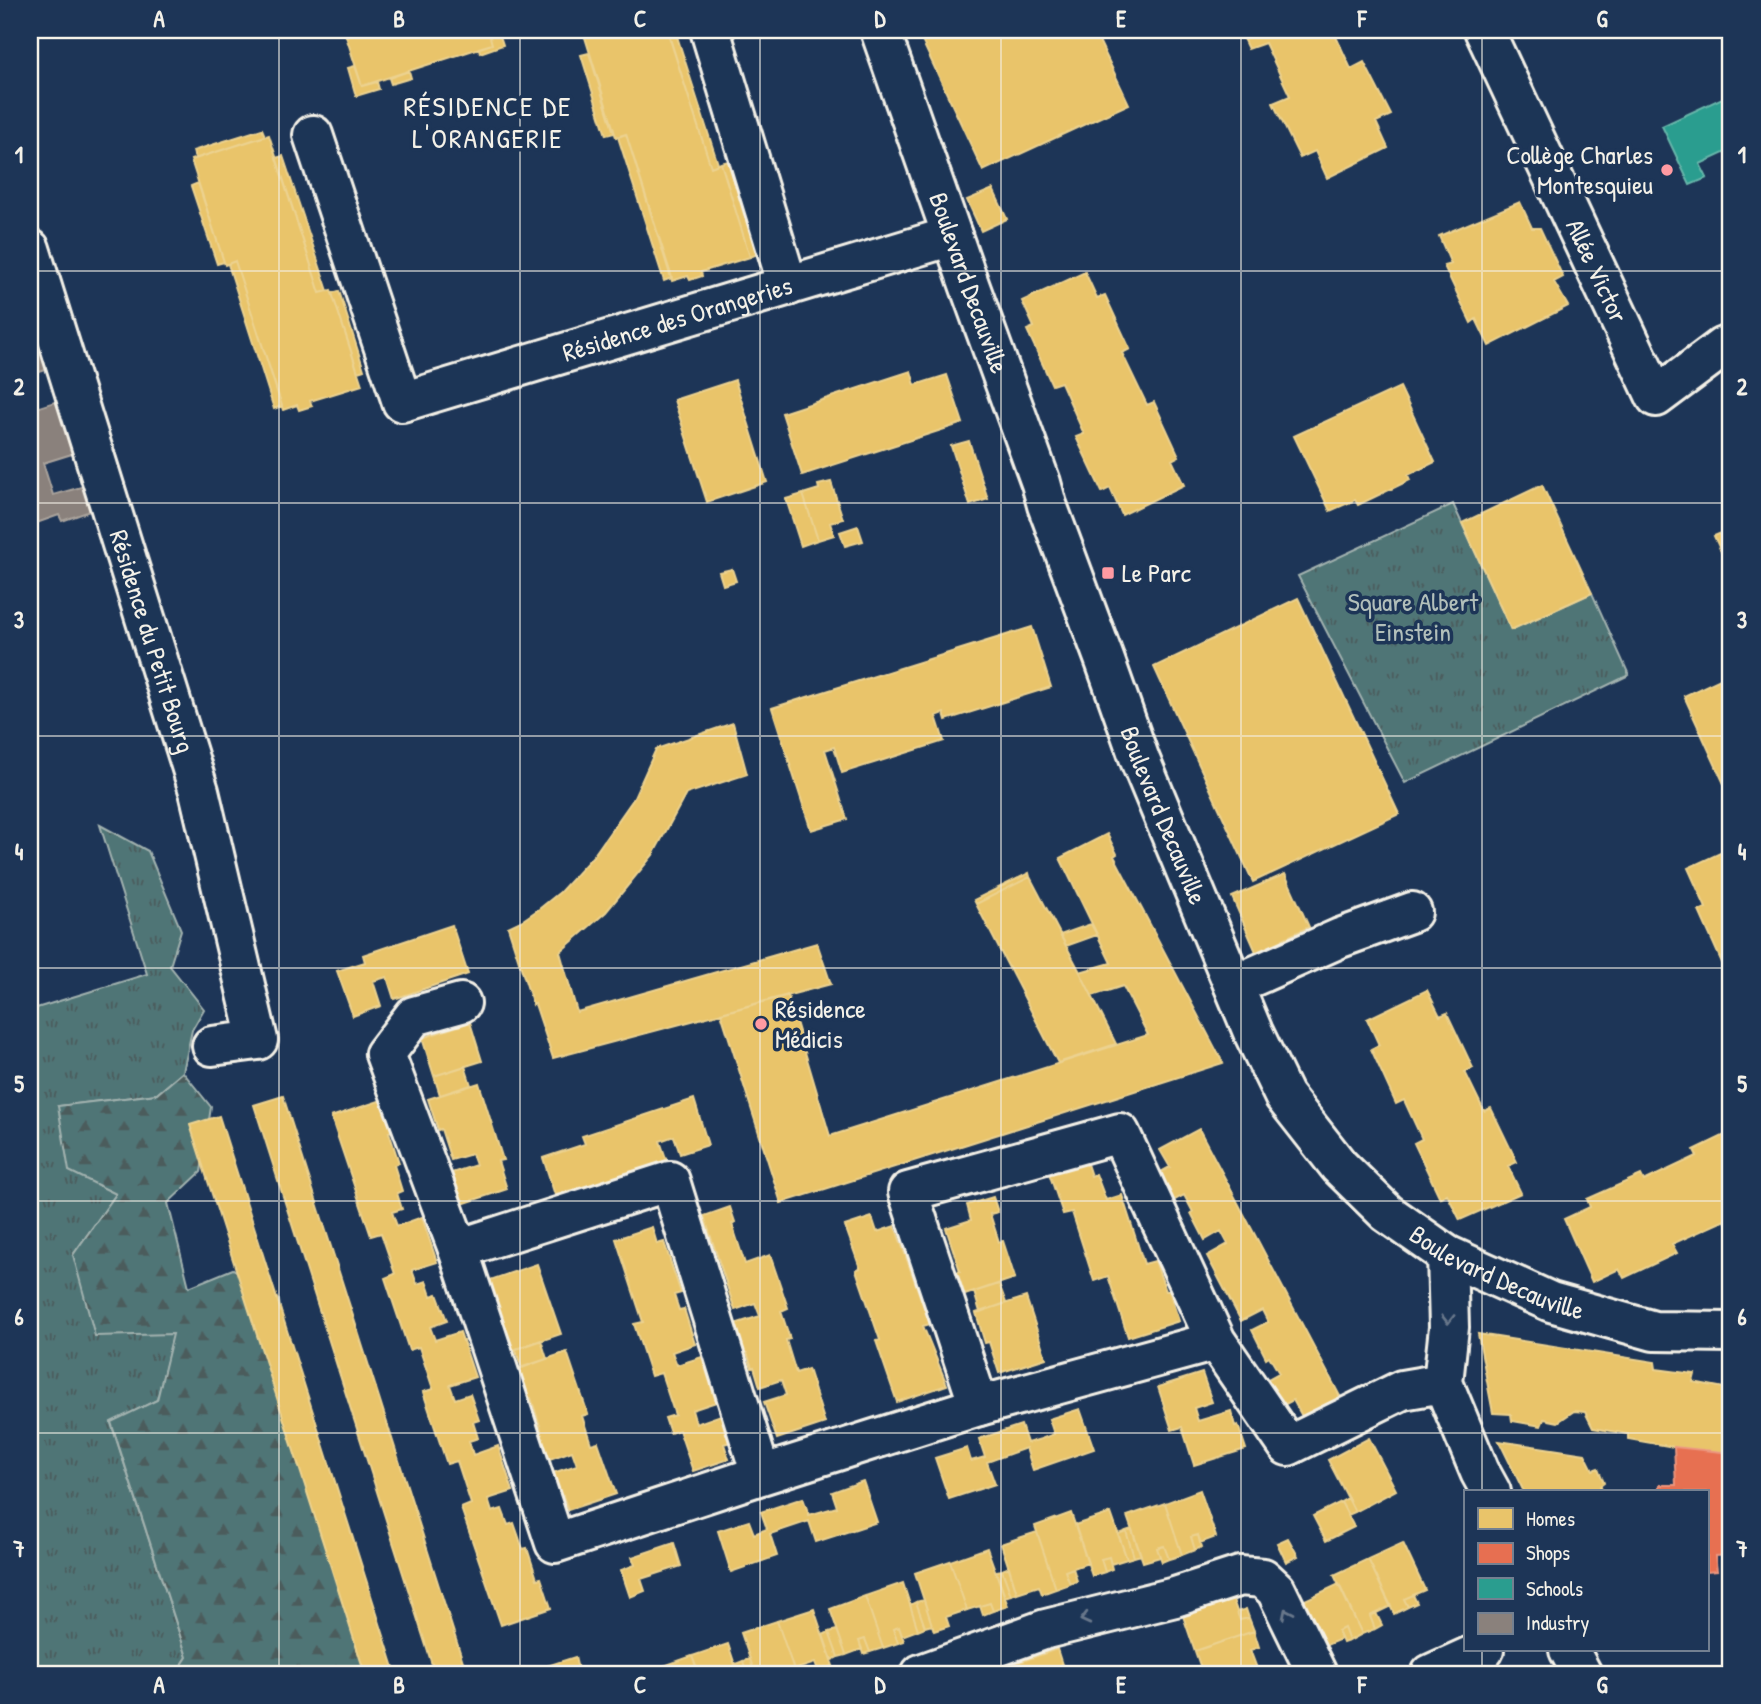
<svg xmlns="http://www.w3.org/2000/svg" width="1761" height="1704" font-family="'Patrick Hand',sans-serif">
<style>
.grass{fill:url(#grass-tufts);stroke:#a2b2af;stroke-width:2}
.forest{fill:url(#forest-firs);stroke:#a2b2af;stroke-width:2}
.homes{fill:#e9c46a;stroke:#ecd290;stroke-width:2}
.shops{fill:#e76f51;stroke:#eb967e;stroke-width:2}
.schools{fill:#2a9d8f;stroke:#67b6aa;stroke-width:2}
.industry{fill:#8a817c;stroke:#aaa39c;stroke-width:2}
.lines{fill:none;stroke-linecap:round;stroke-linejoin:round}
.minor-casing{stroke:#f4f1e8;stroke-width:44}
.minor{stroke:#1d3557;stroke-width:38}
.oneway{stroke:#68778a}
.grid{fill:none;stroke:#f4f1e8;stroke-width:2;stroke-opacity:0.55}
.poi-dot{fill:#ff9aa2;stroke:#1d3557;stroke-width:2.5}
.labels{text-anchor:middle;stroke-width:7;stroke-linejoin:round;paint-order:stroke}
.poi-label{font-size:26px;fill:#f4f1e8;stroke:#1d3557;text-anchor:start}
.street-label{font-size:26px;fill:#f4f1e8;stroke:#1d3557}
.park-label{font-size:26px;fill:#b2bfba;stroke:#1d3557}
.neighbourhood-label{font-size:28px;letter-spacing:2px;fill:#f4f1e8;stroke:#1d3557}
.neatline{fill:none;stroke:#f4f1e8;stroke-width:2.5}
.grid-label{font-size:23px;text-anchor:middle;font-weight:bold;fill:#f4f1e8}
</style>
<defs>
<pattern id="grass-tufts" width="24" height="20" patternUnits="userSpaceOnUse" patternTransform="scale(1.75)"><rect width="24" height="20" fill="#4f7476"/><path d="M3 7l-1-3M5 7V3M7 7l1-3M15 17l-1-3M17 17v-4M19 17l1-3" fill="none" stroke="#4c5c5c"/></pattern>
<pattern id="forest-firs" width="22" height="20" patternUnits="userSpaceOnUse" patternTransform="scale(1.75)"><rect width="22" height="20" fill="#4f7476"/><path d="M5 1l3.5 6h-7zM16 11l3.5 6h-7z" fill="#4c5c5c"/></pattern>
</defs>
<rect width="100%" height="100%" fill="#1d3557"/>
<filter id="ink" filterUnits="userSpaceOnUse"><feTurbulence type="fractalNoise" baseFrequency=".0143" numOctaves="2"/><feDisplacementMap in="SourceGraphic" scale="14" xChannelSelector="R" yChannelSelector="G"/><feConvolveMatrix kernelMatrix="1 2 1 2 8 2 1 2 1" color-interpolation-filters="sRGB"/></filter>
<g filter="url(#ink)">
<!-- grass -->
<path class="grass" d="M1453,504L1511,630L1592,593L1629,675L1405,783L1298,576Z
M100,825L148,851L181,930L170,966L204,1009L192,1030L183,1072L157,1094L58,1106L116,1194L73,1255L174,1333L157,1400L111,1423L187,1657L176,1674H30V1010L147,974Z"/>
<!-- forest -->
<path class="forest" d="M183,1072L211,1107L201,1172L168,1203L189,1287L233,1269L279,1300L289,1382L344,1532L375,1674H176L187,1657L111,1422L157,1400L173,1334L95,1336L73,1255L116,1194L69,1171L58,1106L157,1094Z"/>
<!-- homes -->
<path class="homes" d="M344,30H488L492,44L362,86Z
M488,30H498L503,45L480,53L479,48L492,44Z
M586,30H667L711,167L721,163L750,257L701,272L702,276L690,280L688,276L672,281L626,134L616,137L583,31Z
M675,30L718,164L711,167L668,32Z
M917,30H1094L1129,104L983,171Z
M1239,30H1333L1351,69L1364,62L1391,115L1376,122L1388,148L1327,178L1315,151L1300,158L1273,103L1290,96L1265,43L1248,49Z
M589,53L614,133L606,135L581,55Z
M355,66L362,86L377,82L379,89L356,96L348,68Z
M409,71L411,78L391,84L389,78Z
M262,129L265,136L195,159L193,151Z
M626,134L672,278L664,281L618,137Z
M269,135L320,293L331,290L362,385L310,401L312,406L299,410L297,405L283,410L235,261L225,265L191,160Z
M283,156L328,291L320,293L276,158Z
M729,161L758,254L750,257L721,163Z
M198,183L224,262L217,264L191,186Z
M993,189L1007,219L981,231L967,200Z
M1520,202L1532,228H1540L1563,277L1554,282L1568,306L1489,346L1476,319L1471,323L1444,266L1451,264L1439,236Z
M235,261L282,406L274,409L228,264Z
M1085,272L1097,298L1105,295L1130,349L1122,353L1147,405L1154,402L1179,456L1172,460L1184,485L1122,515L1110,488L1102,492L1076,437L1084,434L1061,382L1052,385L1027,330L1034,327L1022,301Z
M339,291L364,370L358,372L332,293Z
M911,371L915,385L947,375L963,423L802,475L782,413Z
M735,380L767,482L707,502L674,400Z
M1400,387L1435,462L1408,475L1410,480L1358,505L1355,500L1330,511L1294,436Z
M969,441L988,499L970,505L951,446Z
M831,482L843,519L830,523L834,535L818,540L803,494L819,489L818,485Z
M1542,485L1592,593L1511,630L1462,523Z
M803,494L818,540L801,546L786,499Z
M858,526L863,541L845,546L840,532Z
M1731,529V573L1714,536Z
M732,569L736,581L723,585L719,572Z
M1298,598L1399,814L1253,882L1154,667Z
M1032,627L1051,687L946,720L944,713L936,716L944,741L842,773L834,747L825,750L847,819L811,830L772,708Z
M1731,674V799L1684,696Z
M733,723L747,774L686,794L653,855L606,912L560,952L577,1012L817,943L831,984L553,1058L535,1004L533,1005L508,927L523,920L539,909L560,892L594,855L634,798L656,749Z
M1107,834L1117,854L1114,856L1223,1063L781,1203L721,1013L788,995L830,1136L1148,1035L1123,986L1092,996L1080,972L1111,963L1060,858Z
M1731,848V962L1723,965L1699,911L1706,908L1688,868Z
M1029,873L1030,877L976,904L974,900Z
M1285,874L1309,927L1283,939L1287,948L1260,961L1232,897Z
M1030,877L1080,972L1116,1044L1058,1063L976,904Z
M1091,924L1097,935L1066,946L1060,935Z
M452,925L468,974L394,999L387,977L373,981L381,1006L353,1016L337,971L365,962L363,955Z
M1427,990L1440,1016L1447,1013L1473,1068L1465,1072L1484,1111L1491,1108L1517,1162L1508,1166L1521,1193L1460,1220L1447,1194L1440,1198L1414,1143L1422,1139L1404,1100L1396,1104L1371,1049L1379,1045L1367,1019Z
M470,1022L482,1061L434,1076L422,1038Z
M465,1066L471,1085L440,1095L434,1076Z
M479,1083L503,1160L498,1161L507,1189L462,1204L452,1173L476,1165L472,1154L451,1160L441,1129L438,1130L428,1099Z
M283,1096L465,1668L444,1674H435L254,1105Z
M694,1099L708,1145L680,1154L674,1136L660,1141L668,1164L573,1196L571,1190L555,1195L543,1158L585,1144L582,1136Z
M382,1100L393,1131L389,1132L399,1163L394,1165L402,1191L397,1193L402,1209L392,1212L397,1226L422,1217L437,1262L412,1270L417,1284L426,1281L431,1296L437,1294L447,1321L430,1327L435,1340L460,1332L475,1377L450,1385L455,1399L470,1394L479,1420L473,1422L478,1438L469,1441L473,1455L498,1446L513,1491L488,1499L492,1512L502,1509L508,1525L514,1523L523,1549L527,1548L537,1579L541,1578L551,1608L501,1625L461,1508L471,1504L457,1461L447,1464L423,1392L433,1389L419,1347L409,1350L385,1278L395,1274L381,1233L371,1236L331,1117Z
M219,1116L396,1674H365L190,1125Z
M1199,1129L1341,1398L1303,1418L1293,1400L1282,1406L1268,1379L1279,1373L1269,1356L1266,1358L1252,1330L1268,1322L1262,1310L1241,1321L1207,1256L1228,1244L1221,1231L1205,1240L1191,1213L1193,1212L1184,1195L1173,1201L1159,1173L1170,1167L1160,1150Z
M1731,1132V1227L1729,1228L1725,1220L1672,1244L1677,1253L1624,1278L1619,1269L1592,1282L1564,1219L1590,1207L1587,1199L1641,1175L1644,1181L1697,1156L1694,1150Z
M1086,1161L1091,1176L1096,1174L1106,1200L1122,1195L1144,1264L1155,1261L1166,1291H1169L1179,1321L1128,1337L1108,1276L1094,1281L1072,1212L1063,1214L1049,1173Z
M993,1197L998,1212L990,1214L999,1242L1003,1241L1015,1278L965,1295L957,1272L960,1271L946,1228L971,1220L967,1205Z
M730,1207L735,1222L732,1224L745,1264L770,1255L788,1308L781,1311L790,1339L786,1340L796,1373L808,1369L825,1423L777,1439L764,1402L786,1395L781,1380L760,1387L754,1367L752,1368L747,1353H745L735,1324L760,1316L755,1303L735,1310L704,1216Z
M872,1217L877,1232L895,1226L930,1324L923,1326L947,1385L897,1402L876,1341L880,1340L856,1270L860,1268L845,1226Z
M652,1227L657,1244L664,1242L681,1293L674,1295L679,1310L684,1309L695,1344L672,1352L677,1365L702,1357L716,1402L692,1410L696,1424L721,1415L730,1442L724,1444L729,1459L693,1471L679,1430L670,1433L665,1418L675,1415L661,1373L651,1376L634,1324L643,1322L616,1239Z
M537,1264L561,1334L511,1351L487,1281Z
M999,1284L1006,1303L980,1312L974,1292Z
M1026,1297L1046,1358L999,1373L989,1342L985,1343L976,1313Z
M1478,1334L1655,1362L1656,1369L1695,1374L1693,1382L1724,1388L1731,1387V1453L1674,1447L1628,1439V1434L1593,1428L1585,1412L1574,1411L1558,1422L1544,1419L1541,1426L1512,1421L1511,1414L1493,1413Z
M541,1340L547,1359L522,1368L515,1349Z
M567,1352L588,1414L582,1416L591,1444L598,1442L616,1494L568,1510L563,1496L561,1497L553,1473L577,1465L572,1451L547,1460L538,1430L541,1429L531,1398L527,1399L517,1369Z
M1202,1373L1212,1402L1194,1408L1198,1421L1231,1411L1235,1426L1238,1425L1246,1449L1194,1465L1182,1427L1172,1430L1158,1387Z
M1080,1409L1094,1449L1033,1470L1026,1448L987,1462L995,1484L949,1499L935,1458L967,1448L971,1461L985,1457L979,1439L1021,1425L1027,1443L1041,1439L1054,1434L1049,1419Z
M1369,1438L1396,1490L1355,1512L1328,1460Z
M1499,1441L1585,1454L1593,1470L1598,1468L1604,1483L1600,1486L1603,1492H1524Z
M863,1481L877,1522L816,1542L809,1521L770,1534L777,1556L731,1572L718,1531L749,1521L754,1534L767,1529L761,1512L803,1498L809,1515L837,1507L832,1492Z
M1200,1490L1216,1537L1200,1543L1198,1535L1191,1537L1195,1550L1182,1555L1165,1503Z
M1348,1498L1355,1512L1348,1515L1341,1502Z
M1341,1502L1354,1527L1326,1541L1313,1516Z
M1165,1503L1182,1555L1169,1559L1164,1546L1157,1548L1160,1557L1143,1562L1127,1516Z
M1071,1513L1088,1563L1065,1571L1070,1584L1056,1589L1035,1526Z
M1111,1513L1127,1559L1111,1564L1109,1557L1101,1559L1105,1572L1092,1576L1075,1525Z
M1132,1529L1141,1555L1134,1557L1126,1531Z
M1126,1531L1134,1557L1127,1559L1118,1534Z
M1037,1532L1056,1589L1042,1594L1039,1586L1017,1593L1001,1544Z
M1198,1535L1202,1547L1195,1550L1191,1537Z
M1288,1538L1298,1556L1286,1562L1277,1543Z
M674,1543L681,1566L641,1579L645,1591L630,1597L621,1570L635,1565L632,1557Z
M1403,1543L1425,1590L1404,1599L1408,1607L1394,1614L1368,1559Z
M1164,1546L1169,1559L1162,1562L1157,1548Z
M987,1548L1008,1606L993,1611L990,1603L967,1610L950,1561Z
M1109,1557L1112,1569L1105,1572L1101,1559Z
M1368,1559L1391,1606L1370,1616L1375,1629L1362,1634L1334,1575Z
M950,1561L967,1610L946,1617L949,1626L934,1631L915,1573Z
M1009,1567L1017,1593L1011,1595L1002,1570Z
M1073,1568L1077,1581L1070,1584L1065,1571Z
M1002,1570L1011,1595L1005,1597L996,1571Z
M903,1583L918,1630L902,1636L899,1627L893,1629L898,1643L883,1648L865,1596Z
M1339,1584L1362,1634L1349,1641L1344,1628L1338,1631L1341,1639L1324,1646L1303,1601Z
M1413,1595L1417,1603L1408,1607L1404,1599Z
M865,1596L883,1648L870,1652L865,1639L859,1641L862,1649L846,1655L830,1609Z
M924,1600L932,1625L925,1627L916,1602Z
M1233,1600L1240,1620L1249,1618L1254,1631L1195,1651L1183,1616Z
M916,1602L925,1627L918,1630L910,1605Z
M990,1603L993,1611L983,1615L980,1606Z
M814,1609L833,1666L818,1671L815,1663L794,1670L777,1621Z
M1246,1609L1249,1618L1240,1620L1237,1612Z
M1376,1613L1382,1625L1375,1629L1370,1616Z
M777,1621L794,1670L781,1674H755L741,1633Z
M899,1627L904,1641L898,1643L893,1629Z
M1344,1628L1349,1641L1343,1643L1338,1631Z
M837,1630L846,1655L838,1657L829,1632Z
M1254,1631L1259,1647L1250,1650L1258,1671L1248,1674H1203L1195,1651Z
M829,1632L838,1657L832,1660L823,1635Z
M865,1639L870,1652L863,1654L859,1641Z
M728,1644L738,1674H699L692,1656Z
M1057,1649L1065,1674H1011L1008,1666Z
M692,1656L699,1674H657L655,1669Z
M575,1657L579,1674H529L528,1672Z
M750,1659L755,1674H747L743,1661Z
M743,1661L747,1674H738L735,1664Z"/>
<!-- shops -->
<path class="shops" d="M1674,1447L1731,1453V1555L1715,1556L1717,1571L1707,1572V1492H1659V1485H1676Z"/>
<!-- schools -->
<path class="schools" d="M1731,94V158L1728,151L1700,164L1707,178L1690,185L1662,126Z"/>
<!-- industry -->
<path class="industry" d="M30,318H32L49,369L30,375Z
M58,401L75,453L43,463L53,495L85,486L93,510L62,521L59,515L31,525L30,521V410Z"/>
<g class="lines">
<!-- minor casing -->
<g class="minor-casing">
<g id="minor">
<path d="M710,30L788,286"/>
<path id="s1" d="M880,30L970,287L1041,483L1047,505L1105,661L1140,760L1253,1032L1284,1096L1339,1166L1387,1213L1447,1255L1551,1302L1654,1331L1731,1332"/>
<path id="s2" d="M1484,30L1656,397L1723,347"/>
<path id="s3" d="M313,135L402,402L952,236"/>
<path id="s4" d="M30,249L199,791L258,1040L212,1046"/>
<path d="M1234,985L1340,938L1412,912"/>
<path d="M458,1249L385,1054L414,1016L461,1003"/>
<path d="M1447,1255L1449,1327L1443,1383L1480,1472L1491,1492"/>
<path d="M1216,1341L979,1406L908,1192L1120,1133L1216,1341L1288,1446L1402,1390L1443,1383"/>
<path d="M761,1475L670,1181L458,1249L555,1543L761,1475L979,1406"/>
<path d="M1569,1650L1582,1674"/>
<path d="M921,1674L1046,1629L1175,1597L1240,1576L1263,1578L1276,1590L1317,1674"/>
<path d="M1431,1674L1484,1650"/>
</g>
</g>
<!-- minor -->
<use href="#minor" class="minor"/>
</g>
<!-- one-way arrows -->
<defs><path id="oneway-chevron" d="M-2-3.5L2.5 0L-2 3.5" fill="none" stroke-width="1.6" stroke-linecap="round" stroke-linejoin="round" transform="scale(1.75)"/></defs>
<g class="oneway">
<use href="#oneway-chevron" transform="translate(1448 1319) rotate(90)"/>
<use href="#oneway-chevron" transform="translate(1287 1613) rotate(-116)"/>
<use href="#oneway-chevron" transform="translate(1085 1619) rotate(166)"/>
</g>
</g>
<!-- grid -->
<path class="grid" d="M279,30V1674M520,30V1674M760,30V1674M1001,30V1674M1241,30V1674M1482,30V1492M30,271H1731M30,503H1731M30,736H1731M30,968H1731M30,1201H1731M30,1433H1731M1482,1650V1674"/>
<!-- markers -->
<g class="poi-dot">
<circle cx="1667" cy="170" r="7"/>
<rect x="1101" y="566" width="14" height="14" rx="3.5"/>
<circle cx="761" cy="1024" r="7"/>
</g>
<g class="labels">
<!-- poi labels -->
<g class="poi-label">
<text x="1653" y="164" text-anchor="end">Collège Charles<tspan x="1653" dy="30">Montesquieu</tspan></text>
<text x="1122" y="582">Le Parc</text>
<text x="775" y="1018">Résidence<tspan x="775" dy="30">Médicis</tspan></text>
</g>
<!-- street labels -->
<g class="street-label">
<text dy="9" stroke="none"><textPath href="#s2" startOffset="266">Allée Victor</textPath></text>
<text dy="9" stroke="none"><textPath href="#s1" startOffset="268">Boulevard Decauville</textPath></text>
<text dy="9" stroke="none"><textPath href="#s3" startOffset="569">Résidence des Orangeries</textPath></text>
<text dy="9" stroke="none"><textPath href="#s4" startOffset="411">Résidence du Petit Bourg</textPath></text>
<text dy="9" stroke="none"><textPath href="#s1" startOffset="835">Boulevard Decauville</textPath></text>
<text dy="9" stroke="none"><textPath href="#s1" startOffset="1423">Boulevard Decauville</textPath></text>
</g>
<!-- park labels -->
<g class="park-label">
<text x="1413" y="611">Square Albert<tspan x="1413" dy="30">Einstein</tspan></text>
</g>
<!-- neighbourhood labels -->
<g class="neighbourhood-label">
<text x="488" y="116">RÉSIDENCE DE<tspan x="488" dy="32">L'ORANGERIE</tspan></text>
</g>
</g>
<!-- margin -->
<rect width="1761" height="1704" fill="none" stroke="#1d3557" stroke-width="77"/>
<!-- legend -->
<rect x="1464" y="1490" width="245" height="161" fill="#1d3557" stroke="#738091" stroke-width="2"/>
<rect x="1478" y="1508" width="35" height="21" fill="#e9c46a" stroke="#738091" stroke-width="2"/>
<text x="1526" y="1526" font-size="21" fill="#f4f1e8">Homes</text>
<rect x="1478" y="1543" width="35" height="21" fill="#e76f51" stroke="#738091" stroke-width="2"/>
<text x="1526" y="1560" font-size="21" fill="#f4f1e8">Shops</text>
<rect x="1478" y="1578" width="35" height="21" fill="#2a9d8f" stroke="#738091" stroke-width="2"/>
<text x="1526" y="1596" font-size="21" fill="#f4f1e8">Schools</text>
<rect x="1478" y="1613" width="35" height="21" fill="#8a817c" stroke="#738091" stroke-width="2"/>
<text x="1526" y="1630" font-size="21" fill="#f4f1e8">Industry</text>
<rect x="38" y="38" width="1684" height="1628" class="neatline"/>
<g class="grid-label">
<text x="159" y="27">A</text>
<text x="399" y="27">B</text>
<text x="640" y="27">C</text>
<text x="880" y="27">D</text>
<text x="1121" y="27">E</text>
<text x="1362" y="27">F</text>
<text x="1602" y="27">G</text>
<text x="19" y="163">1</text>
<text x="1742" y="163">1</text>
<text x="19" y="395">2</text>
<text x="1742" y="395">2</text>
<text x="19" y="628">3</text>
<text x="1742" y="628">3</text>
<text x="19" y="860">4</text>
<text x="1742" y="860">4</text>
<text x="19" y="1092">5</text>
<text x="1742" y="1092">5</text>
<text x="19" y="1325">6</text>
<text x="1742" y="1325">6</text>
<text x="19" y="1557">7</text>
<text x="1742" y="1557">7</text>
<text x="159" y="1693">A</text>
<text x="399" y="1693">B</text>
<text x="640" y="1693">C</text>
<text x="880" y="1693">D</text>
<text x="1121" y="1693">E</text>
<text x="1362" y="1693">F</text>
<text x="1602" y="1693">G</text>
</g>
</svg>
